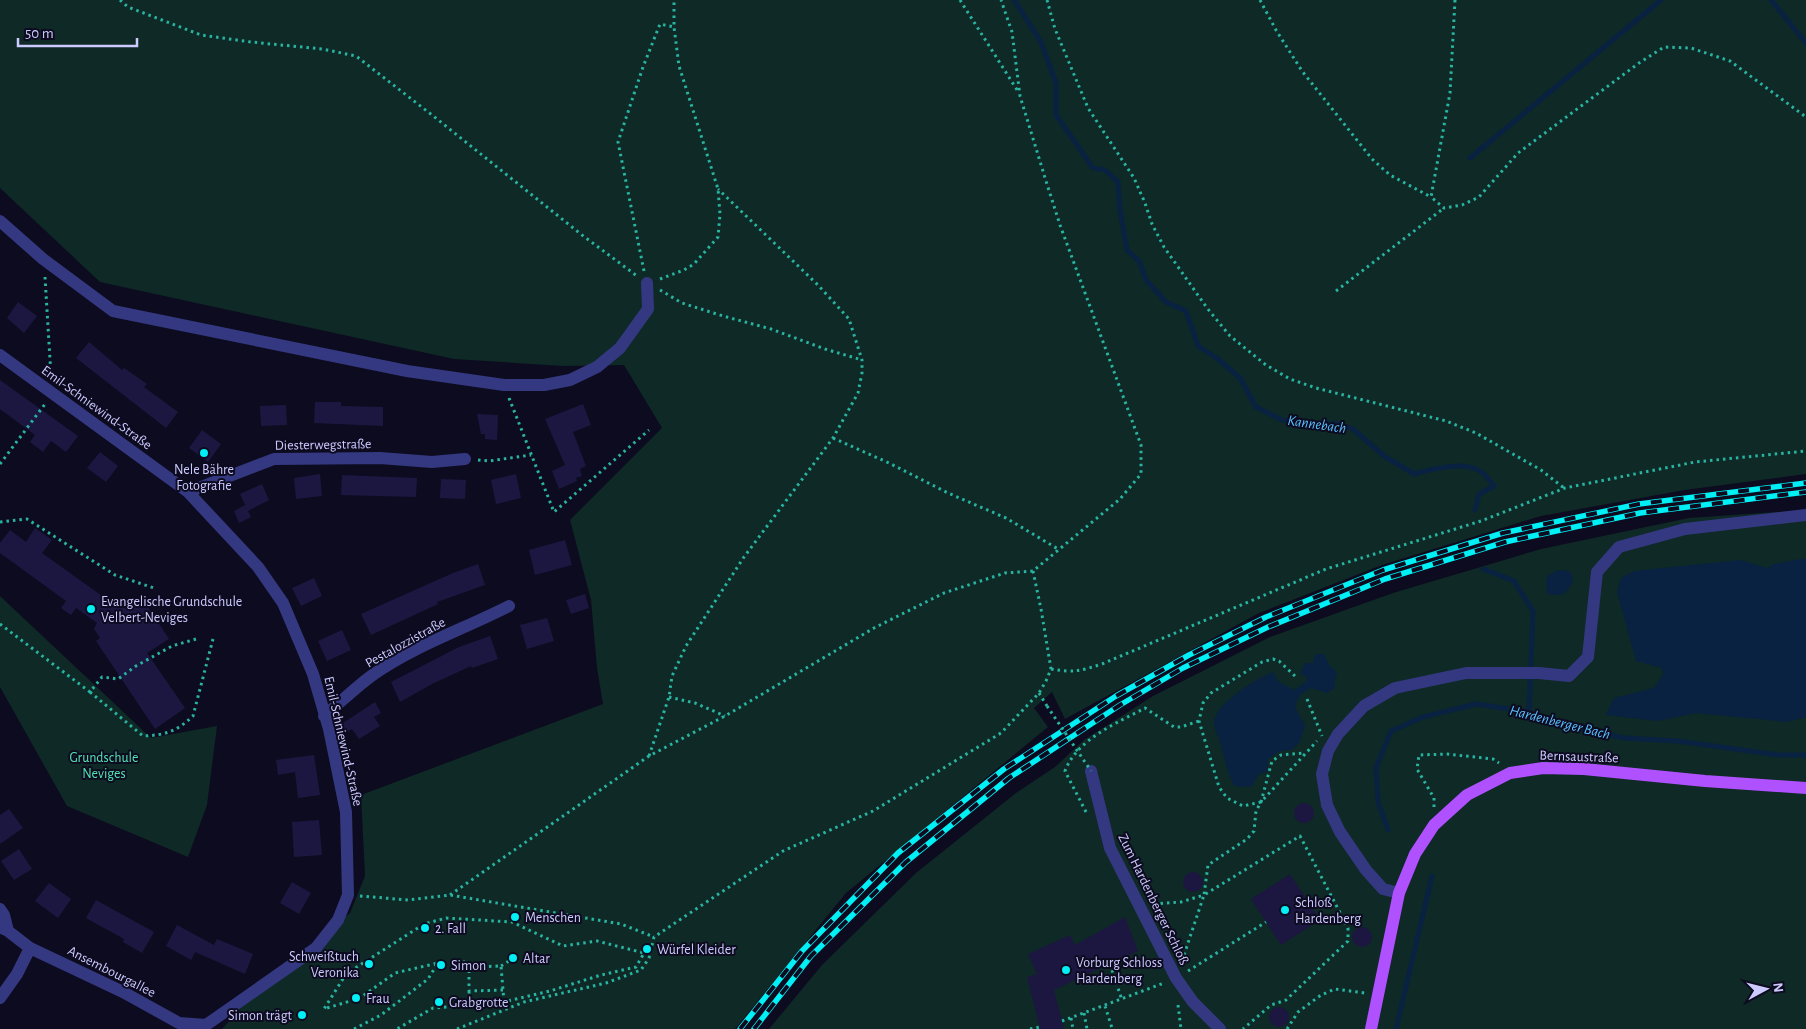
<svg xmlns="http://www.w3.org/2000/svg" width="1806" height="1029" font-family="'Alegreya Sans',sans-serif">
<style>
.green{fill:#0e2926}
.water{fill:#092241}
.lines{fill:none;stroke-linecap:round;stroke-linejoin:round}
.stream{stroke:#092241;stroke-width:5}
.building{fill:#1c1741}
.path{stroke:#28b4a1;stroke-width:3;stroke-dasharray:2.5 4;stroke-linecap:butt}
.minor{stroke:#343880;stroke-width:12}
.major{stroke:#b051ff;stroke-width:12}
.rail-casing{stroke:#00f0f5;stroke-width:5.5}
.rail{stroke:#0d0b1f;stroke-width:4;stroke-dasharray:11;stroke-linecap:butt}
.path-bridge{stroke:#28b4a1;stroke-width:3;stroke-dasharray:2.5 4;stroke-linecap:butt}
.poi-dot{fill:#00f0f5;stroke:#0d0b1f;stroke-width:2}
.labels{text-anchor:middle;stroke-width:4;stroke-linejoin:round;paint-order:stroke}
.street-label{font-size:14px;fill:#cccaff;stroke:#0d0b1f}
.poi-label{font-size:14px;fill:#cccaff;stroke:#0d0b1f;text-anchor:start}
.park-label{font-size:14px;fill:#52e3b3;stroke:#0d0b1f}
.water-label{font-size:15px;font-style:italic;fill:#58bfff;stroke:#0d0b1f}
</style>
<rect width="100%" height="100%" fill="#0d0b1f"/>
<!-- green -->
<path class="green" d="M0,0H1806V474L1685,490L1541,516L1382,565L1259,613L1065,719L1052,692L1034,708L1048,727L846,893L735,1029H222L262,984L350,913L365,876L361,795L603,704L597,668L591,600L570,520L662,428L624,365L563,366L454,359L100,282L0,188Z
M1806,510V1029H769L822,965L916,873L1016,793L1055,767L1084,740L1153,696L1270,637L1393,593L1541,549L1689,518Z
M0,596L151,738L217,726L207,805L188,857L67,806L0,687Z"/>
<!-- water -->
<path class="water" d="M1806,558V717L1787,722L1696,713L1658,721L1606,715L1614,698L1654,688L1663,675L1662,668L1636,661L1617,592L1621,578L1634,571L1740,560L1767,568L1774,564Z
M1559,570L1569,571L1573,577L1572,584L1564,594L1552,595L1547,593L1546,581L1548,575Z
M1315,654H1324L1330,666L1337,673L1334,681L1335,688L1327,693L1311,688L1300,695L1295,707L1305,726L1299,743L1291,750L1280,751L1268,759L1267,772L1259,774L1251,787L1234,786C1226,769 1225,759 1220,742C1219,736 1214,729 1214,723C1214,704 1257,678 1273,672L1278,681L1294,690L1307,681L1306,676L1300,674L1305,663H1313Z"/>
<g class="lines">
<!-- stream -->
<path class="stream" d="M1014,0L1041,42L1056,83V115L1093,168L1105,170L1118,182L1120,210L1127,250L1139,261L1146,280L1166,302L1186,311L1198,346L1218,359L1240,378L1256,407L1282,420L1314,426L1335,423L1353,429L1384,456L1414,474C1432,469 1468,459 1484,474C1487,477 1491,482 1494,486L1479,494L1475,510
M1771,0L1806,43
M1470,158L1661,0
M1483,569L1514,581L1533,611L1529,712
M1388,830L1378,802L1376,768L1391,731L1423,717L1476,704L1529,712L1571,726L1624,738L1678,741L1778,755H1806
M1396,1029L1432,876"/>
</g>
<!-- building -->
<path class="building" d="M18,302L37,316L24,333L7,318Z
M89,342L122,370L124,368L147,384L144,387L178,412L166,428L76,358Z
M0,380L78,436L66,452L51,441L43,452L30,442L35,435L0,409Z
M315,402H341V406L383,407V426L314,423Z
M583,404L591,425L573,432L586,466L580,469L582,476L576,478L577,481L559,489L552,471L565,465L545,419Z
M286,405L287,425L261,426L260,406Z
M477,414L498,415L497,440L485,439V434H481Z
M202,430L221,444L208,462L189,448Z
M100,452L118,466L106,482L87,468Z
M320,474L322,496L296,499L294,478Z
M516,474L521,498L496,504L491,480Z
M342,475L417,478L416,497L341,495Z
M441,479L466,480L465,499L440,498Z
M262,484L269,500L248,511L240,494Z
M245,505L251,517L239,523L234,511Z
M35,528L52,540L42,553L112,603L116,599L127,607L142,598L169,639L147,653L185,708L155,729L96,641L100,638L94,629L97,623L76,608L71,615L61,608L66,601L0,553V543L10,530L26,542Z
M565,540L572,565L535,575L529,550Z
M478,564L485,585L437,602L438,604L371,635L361,614L453,573Z
M314,578L322,596L301,606L292,588Z
M585,594L589,608L571,614L566,600Z
M547,618L554,641L527,649L520,625Z
M342,630L351,650L327,661L318,641Z
M490,636L498,659L472,668L471,666L432,684L400,702L391,682L459,647Z
M375,702L381,713L374,717L380,726L359,739L352,729L345,733L340,725Z
M314,755L320,795L298,798L295,772L278,775L276,760Z
M1294 813a10 10 0 1 1 20 0a10 10 0 1 1-20 0Z
M9,809L23,828L0,844V815Z
M319,820L322,855L294,857L292,822Z
M19,849L32,869L14,880L1,861Z
M1183 882a10 10 0 1 1 20 0a10 10 0 1 1-20 0Z
M1290,874L1320,920L1281,945L1251,899Z
M292,882L311,893L299,914L280,903Z
M49,883L71,899L58,918L35,901Z
M96,900L154,932L142,953L123,942L124,939L86,918Z
M1125,917L1138,951L1054,990L1064,1029H1040L1027,977L1037,974L1028,954L1070,935L1075,945Z
M177,925L214,945L217,939L253,954L245,974L195,952L191,960L166,946Z
M1352 937a10 10 0 1 1 20 0a10 10 0 1 1-20 0Z
M1269 1017a10 10 0 1 1 20 0a10 10 0 1 1-20 0Z"/>
<g class="lines">
<!-- path -->
<path class="path" d="M120,0L128,7L201,35L251,42L322,49L356,56L432,115L582,235L637,276
M960,0L1019,93
M1047,0L1055,29L1088,108L1134,178L1145,203L1152,224L1164,247L1207,308L1230,336L1266,365L1290,379L1316,388L1446,421L1476,433L1541,470L1564,488
M1260,0L1276,30L1302,71L1372,159L1390,175L1431,197
M1455,0L1450,93L1431,197L1444,208L1462,205L1479,197L1518,153L1639,63L1664,47L1691,48L1730,61L1806,117
M644,271L618,142L643,67L660,24L674,27
M45,277L51,376
M660,279L684,270L694,264L718,237L720,214L718,189L679,66L674,27V0
M660,290L682,303L723,316L771,329L825,349L862,360
M1336,291L1444,208
M509,398L554,512L649,430
M833,438L889,463L948,493L1006,518L1058,549
M478,460L489,461L531,455
M0,464L45,404
M0,522L27,519L115,575L154,588
M0,624L90,692L102,677L118,679L136,666L172,646L196,639
M1051,669C1074,673 1080,671 1102,664L1326,569L1481,521L1565,488L1695,462L1806,451
M1295,676L1279,661L1273,659L1262,662L1211,693L1203,703L1199,721L1219,787L1227,798L1243,806L1261,802L1317,741
M90,692L143,736C165,735 176,732 193,716L213,639
M1039,693L1047,706
M669,697L695,703L725,716
M1307,699L1322,736
M649,756L669,697L672,676L686,646L744,557L833,438L858,393L862,373V360L849,319L818,285L718,189
M1434,807V798L1417,769L1419,755L1447,754L1493,759L1499,763
M1086,812L1065,771C1077,739 1117,723 1145,708L1174,727H1181L1199,721
M450,895L649,756L725,716L874,628L944,593L1005,573L1033,571L1120,499L1141,474V445L1060,225L1046,181L1020,96L1012,32L1001,0
M360,896L408,900L450,895L621,924L654,937
M1154,904L1181,902L1204,895L1208,865L1247,839L1254,831L1256,811L1261,802L1272,761L1281,755L1304,753
M463,961L469,967
M1182,961L1204,895L1300,836L1348,928V941L1286,1000L1271,1005L1243,1029
M1110,964L1122,1000
M501,966L509,961
M1188,971L1266,922
M503,990L469,991V967L501,966L504,1002
M469,991L470,1005
M1178,1005L1181,1029
M1105,1006L1112,1028
M1084,1013L1087,1029
M1071,1018L1073,1029
M1062,1021L1164,983
M354,1029L381,1015L428,979L438,963L395,973L360,998L324,1009L346,974L424,924L446,918L512,922L563,946L597,941L644,953L636,967L601,975L550,991L499,1003L433,1008L397,1029
M457,1029L524,1002L606,983L641,970L649,958L654,937L783,851L873,811L1001,733L1039,693L1046,681L1051,669L1041,609L1033,571
M1030,1029L1040,1027
M1287,1029L1298,1012L1321,995L1335,989L1365,993"/>
<!-- minor -->
<path class="minor" d="M0,221L43,259L113,311L407,371L504,385H544L570,380L597,367L620,348L648,309L647,283
M0,355L188,492L258,567L283,603L313,674L329,729L346,812L348,895L338,920L316,948L206,1025L179,1023L123,992L30,948L8,931L0,927
M188,492L274,459L380,458L432,462L465,459
M324,716C341,702 357,686 374,674C416,645 464,629 509,606
M1091,771L1110,848L1176,978L1193,1002L1220,1029
M1399,893L1383,889L1366,870L1340,832L1327,805L1322,774L1328,751L1338,734L1364,706L1395,688L1466,673H1539L1569,676L1588,657L1597,572L1619,547L1685,529L1806,515
M0,909L4,915L8,931
M0,998L17,974L30,948"/>
<!-- major -->
<path class="major" d="M1371,1029L1399,893L1415,854L1434,825L1467,795L1510,773L1543,768L1584,769L1705,781L1806,788"/>
<!-- rail casing -->
<g class="rail-casing">
<path id="rail" d="M740,1029L802,951L898,853L1004,769L1116,696L1189,655L1266,617L1383,570L1503,533L1639,504L1806,483
M754,1029L811,956L906,862L1009,778L1120,705L1183,668L1268,627L1385,579L1505,542L1640,513L1806,492"/>
</g>
<!-- rail -->
<use href="#rail" class="rail"/>
<!-- path-bridge -->
<path class="path-bridge" d="M1047,706L1091,771"/>
</g>
<!-- markers -->
<g class="poi-dot">
<circle cx="204" cy="453" r="5"/>
<circle cx="91" cy="609" r="5"/>
<circle cx="1285" cy="910" r="5"/>
<circle cx="515" cy="917" r="5"/>
<circle cx="425" cy="928" r="5"/>
<circle cx="647" cy="949" r="5"/>
<circle cx="513" cy="958" r="5"/>
<circle cx="369" cy="964" r="5"/>
<circle cx="441" cy="965" r="5"/>
<circle cx="1066" cy="970" r="5"/>
<circle cx="356" cy="998" r="5"/>
<circle cx="439" cy="1002" r="5"/>
<circle cx="302" cy="1015" r="5"/>
</g>
<g class="labels">
<!-- street labels -->
<g class="street-label">
<text transform="translate(97 407) rotate(36)" y="5">Emil-Schniewind-Straße</text>
<text transform="translate(323 444) rotate(-1)" y="5">Diesterwegstraße</text>
<text transform="translate(405 642) rotate(-29)" y="5">Pestalozzistraße</text>
<text transform="translate(344 741) rotate(77)" y="5">Emil-Schniewind-Straße</text>
<text transform="translate(1579 756) rotate(2)" y="5">Bernsaustraße</text>
<text transform="translate(1154 899) rotate(64)" y="5">Zum Hardenberger Schloß</text>
<text transform="translate(112 971) rotate(27)" y="5">Ansembourgallee</text>
</g>
<!-- poi labels -->
<g class="poi-label">
<text x="204" y="474" text-anchor="middle">Nele Bähre<tspan x="204" dy="16">Fotografie</tspan></text>
<text x="101" y="606">Evangelische Grundschule<tspan x="101" dy="16">Velbert-Neviges</tspan></text>
<text x="1295" y="907">Schloß<tspan x="1295" dy="16">Hardenberg</tspan></text>
<text x="525" y="922">Menschen</text>
<text x="435" y="933">2. Fall</text>
<text x="657" y="954">Würfel Kleider</text>
<text x="359" y="961" text-anchor="end">Schweißtuch<tspan x="359" dy="16">Veronika</tspan></text>
<text x="523" y="963">Altar</text>
<text x="1076" y="967">Vorburg Schloss<tspan x="1076" dy="16">Hardenberg</tspan></text>
<text x="451" y="970">Simon</text>
<text x="366" y="1003">Frau</text>
<text x="449" y="1007">Grabgrotte</text>
<text x="292" y="1020" text-anchor="end">Simon trägt</text>
</g>
<!-- park labels -->
<g class="park-label">
<text x="104" y="762">Grundschule<tspan x="104" dy="16">Neviges</tspan></text>
</g>
<!-- water labels -->
<g class="water-label">
<text transform="translate(1317 424) rotate(8)" y="5">Kannebach</text>
<text transform="translate(1560 722) rotate(14)" y="5">Hardenberger Bach</text>
</g>
</g>
<!-- north arrow -->
<g transform="translate(1766 989) rotate(83)" stroke="#0d0b1f" stroke-width="4" paint-order="stroke">
<path d="M0-4L9 19L0 12L-9 19Z" fill="#cccaff"/>
<text y="-8" font-size="14" font-weight="bold" text-anchor="middle" fill="#cccaff">N</text>
</g>
<!-- scale -->
<path d="M18 38v8h119v-8" fill="none" stroke="#cccaff" stroke-width="2.5"/>
<text x="25" y="38" font-size="15" fill="#cccaff" stroke="#0d0b1f" stroke-width="4" paint-order="stroke">50 m</text>
</svg>
